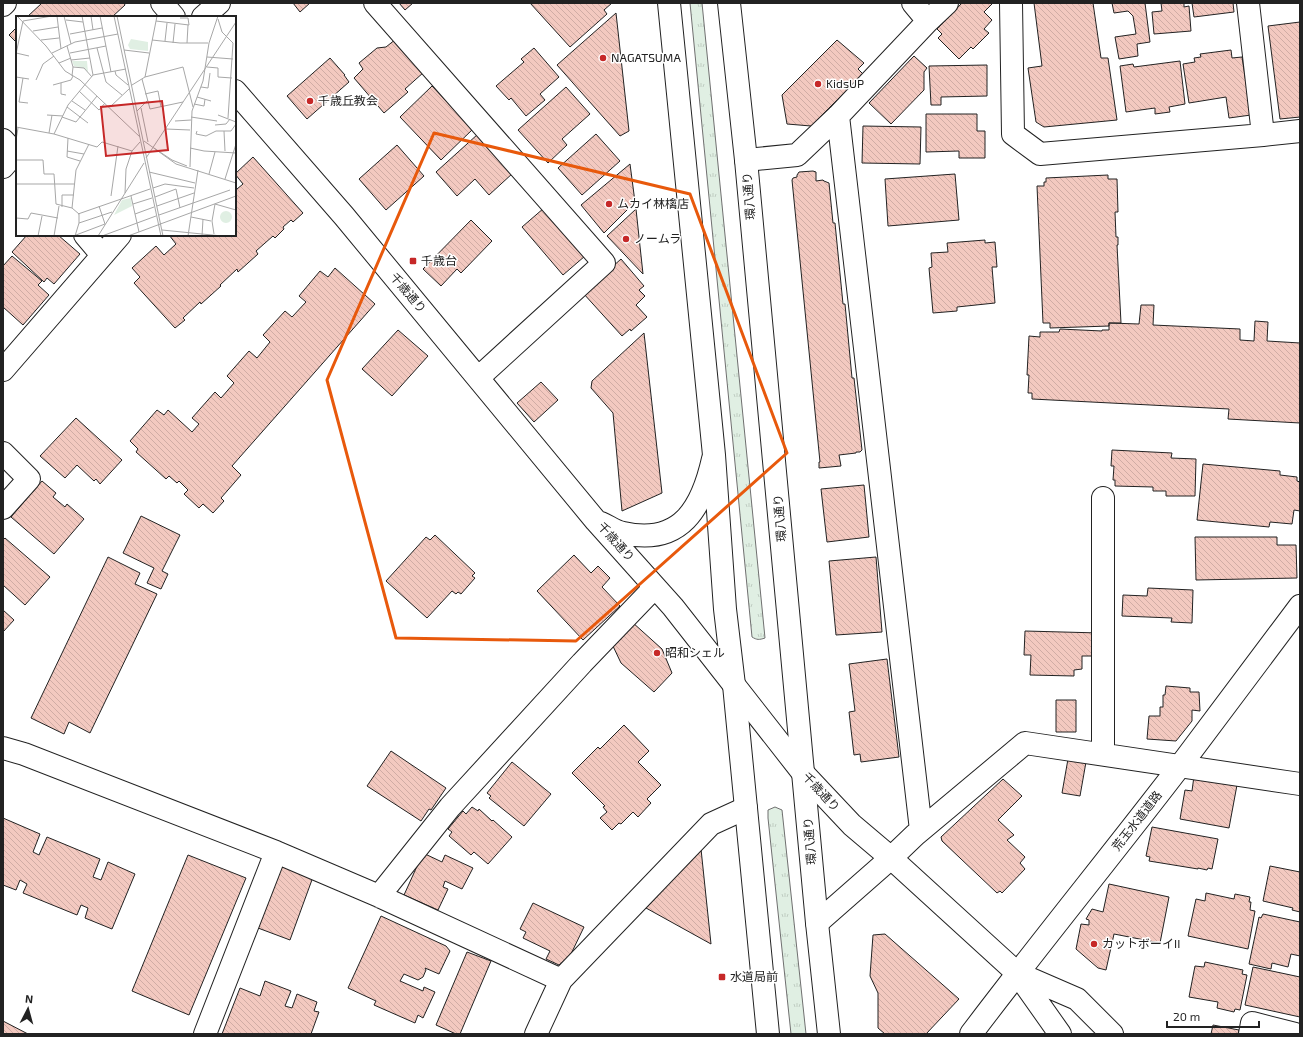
<svg xmlns="http://www.w3.org/2000/svg" width="1303" height="1037" viewBox="0 0 1303 1037" font-family="'Exo 2','Noto Sans JP',sans-serif">
<defs>
<pattern id="grass-tufts" width="24" height="20" patternUnits="userSpaceOnUse"><rect width="24" height="20" fill="#e0efe3"/><path d="M3 7l-1-3M5 7V3M7 7l1-3M15 17l-1-3M17 17v-4M19 17l1-3" fill="none" stroke="#c0cdc2"/></pattern>
<pattern id="building-back-hatch" width="6" height="6" patternUnits="userSpaceOnUse"><rect width="6" height="6" fill="#f3c9c0"/><path d="M-1 5l2 2M0 0l6 6M5-1l2 2" fill="none" stroke="#d0aca5"/></pattern>
</defs>
<rect width="100%" height="100%" fill="#fff"/>
<path fill="url(#grass-tufts)" stroke="#6f6f6f" d="M690 3H702L765 638C759 640 757 640 752 637Z
M775 807 782 810 806 1034H791L768 818V810Z"/>
<path fill="url(#building-back-hatch)" stroke="#222" d="M42 3H124L125 5 112 17H27Z
M293 3H310L300 12Z
M399 3H413L405 10Z
M530 3H612L604 10 607 14 570 47Z
M962 3H993L984 12 992 20 984 29 989 33 973 49 971 47 959 59 938 38 942 34 937 29Z
M1034 3H1093L1101 58H1108L1117 120 1044 127 1036 122 1028 68 1042 66Z
M1112 3H1145L1150 42 1137 44 1138 56 1119 59 1115 37 1136 34 1133 16 1128 11 1114 13Z
M1161 3H1184V7L1189 6 1191 31 1154 34 1152 12 1162 11Z
M1192 3H1233L1234 12 1194 17Z
M616 13 629 131 620 136 557 65Z
M1300 22V117L1280 119 1268 26Z
M17 27V43L9 35Z
M396 39 424 72 405 89 408 92 384 113 354 78 363 69 359 63 377 48 386 47Z
M837 40 864 63 858 69 863 74 811 126 787 124 782 95Z
M534 48 559 77 540 94 545 100 526 116 511 98 509 100 496 86 524 62 521 59Z
M1231 50 1232 58 1242 57 1251 115 1229 118 1226 97 1189 103 1183 64 1195 62 1194 58 1201 57 1200 54Z
M914 56 927 68 924 72V90L891 124 869 103Z
M330 58 345 75H344L349 82 307 119 287 96Z
M1180 61 1185 104 1169 107 1170 112 1155 114V108L1126 112 1120 66 1133 64 1134 67Z
M987 65V96L941 97V105H931L929 66Z
M432 86 473 129 441 160 400 117Z
M566 87 590 114 562 139 567 145 548 163 518 130Z
M926 114H977V131H985V158H959V151L926 152Z
M863 126 921 127 920 164 862 163Z
M478 134 513 173 489 195 475 179 457 196 436 172Z
M596 134 620 161 582 195 558 168Z
M397 145 424 176 386 210 359 179Z
M253 157 303 213 293 222 291 220 283 227 284 229 275 238 273 236 256 251 258 254 238 272 237 269 220 285 221 286 201 304 200 302 183 318 185 320 175 328 134 283 140 277 132 268 156 246 164 255 176 244 169 235H235V187L237 189 243 184 235 174Z
M630 164 635 202 604 233 581 205Z
M813 171 816 172V181L823 180 824 181 829 183 833 223H835L843 304H845L852 378H854L862 450 860 452H856V453L839 455 841 466 819 468V462H820L792 180 793 178 797 177V175L799 172Z
M955 174 959 220 888 226 885 179Z
M1108 175V179H1117L1118 212H1115L1116 237H1118V245H1117L1121 323H1109V326L1050 328V323H1043L1037 186H1044V182H1046V178Z
M544 208 585 256 563 275 522 227Z
M636 209 643 274 607 236Z
M471 220 492 241 461 273 457 269 441 286 423 269Z
M27 235H58L80 254 54 284 47 278 44 282 12 252Z
M985 240V243L995 242 997 267H992L995 303 957 307V311L933 313 929 268 932 267 931 253 948 252 947 243Z
M12 256 42 281 38 285 49 295 23 325 3 307V266Z
M621 259 644 286 639 290 645 296 636 305 647 317 631 331 630 329 622 336 583 293Z
M335 268 375 304 232 466 241 475 221 498 224 501 213 513 203 504 199 508 184 494 188 490 179 481 177 483 169 476 166 479 136 452 138 449 130 441 157 410 164 415 168 410 192 432 199 424 192 418 215 392 221 398 234 383 227 376 249 351 257 358 270 342 263 335 285 311 292 317 306 302 299 296 320 271 328 277Z
M1141 305H1154L1153 325 1240 329V340L1254 341 1255 321 1268 322 1267 341 1300 343V423L1228 419 1229 409 1032 399V393H1028L1029 375H1027L1029 336 1040 337V332H1059L1060 329 1102 331V330H1109V323L1139 324Z
M398 330 428 356 392 396 362 369Z
M644 333 662 493 622 511 613 413 591 388 592 381Z
M541 382 558 400 534 422 517 403Z
M76 418 122 460 100 484 96 479 94 481 77 465 65 478 40 456Z
M1112 450 1172 453 1171 458 1196 459 1195 496H1166V491H1153V487L1115 486V480H1113L1114 466H1111Z
M1203 464 1280 471V475L1297 477V481L1300 482V511L1294 510 1292 524 1270 522 1269 527 1197 520Z
M42 481 56 493 53 497 65 507 67 504 84 519 54 554 11 517Z
M864 485 869 537 827 542 821 489Z
M141 516 180 535 162 571 168 574 161 589 147 583 154 568 123 553Z
M435 535 475 573 472 576 475 578 461 594 458 592 456 594 452 591 427 618 386 581 426 537 430 540Z
M1195 537H1277V545H1296L1297 578 1196 580Z
M5 538 50 577 25 605 3 585V540Z
M574 555 591 573 598 566 610 578 602 587 620 606 583 640 537 591Z
M108 557 140 573 135 584 157 594 90 733 69 722 64 734 31 718Z
M876 557 882 632 836 635 829 561Z
M1148 588 1193 590 1192 623 1171 622 1172 618 1122 616 1123 595 1147 596Z
M3 610 14 620 3 632Z
M632 622 662 649 672 673 654 692 621 663 612 644Z
M1025 631 1100 633 1099 656H1082V669L1074 670V676L1030 675 1031 655H1024Z
M887 659 899 757 861 762 860 754 854 755 849 712 855 711 849 664Z
M1166 686 1190 688V692H1199L1200 711 1192 710V721L1176 741 1147 739 1149 716H1160V707H1163V695H1165Z
M1056 700H1076V732H1056Z
M624 725 649 751 638 762 661 785 647 799 651 803 638 817 633 812 621 824 619 823 612 830 600 818 607 812 603 807 605 806 572 773 598 747 600 749Z
M391 751 446 788 431 810 429 809 421 821 367 786Z
M1068 759 1086 762 1080 796 1062 793Z
M512 762 551 794 524 826 489 798 491 796 487 793Z
M1194 776 1237 785 1229 828 1180 819 1185 790 1192 791Z
M1003 779 1022 796 998 820 1014 835 1007 840 1025 857 1020 863 1025 869 1002 893 1000 891 997 893 942 841 941 837Z
M472 807 478 811 479 809 492 821 493 820 512 837 488 864 474 852 471 855 449 836 452 832 448 829 463 811 466 814Z
M3 818 40 834 33 852 39 855 47 837 100 859 93 877 101 880 108 862 135 874 112 929 85 918 88 908 81 905 77 915 23 893 27 884 20 880 16 890 3 885Z
M1152 827 1218 839 1212 869 1208 868 1207 870 1198 868V869L1149 861 1150 857 1146 856Z
M701 849 711 944 646 908Z
M423 853 442 862 445 855 473 868 462 889 445 881 443 887 448 889 438 910 404 895Z
M188 855 246 878 189 1015 132 991Z
M282 865 313 877 290 940 258 928Z
M1270 866 1300 872V912L1292 910 1293 908 1263 901Z
M1109 884 1169 897 1160 943 1114 934 1106 970 1098 968 1076 949 1081 924 1089 925V920L1086 919 1092 909 1103 912Z
M1206 893 1234 899 1235 894 1250 897 1249 902H1251L1250 910 1255 911 1248 949 1188 936 1196 899 1205 901Z
M533 903 584 927 570 956 559 965 546 959 550 951 523 938 526 932 520 929Z
M1263 914 1300 922V956L1291 954 1288 967 1272 963 1271 969 1249 964 1259 917 1261 918Z
M381 916 446 946 450 951 439 974 425 968 426 970 423 977 418 980 404 974 400 981 423 991 424 987 435 992 423 1018 418 1015 415 1023 374 1005 376 1001 348 988Z
M885 934 959 999 926 1034H885L878 1028V993L870 976 873 935Z
M467 952 491 961 460 1034H456L436 1025Z
M1205 962 1243 970 1242 974 1247 975 1240 1010 1235 1009 1234 1012 1217 1008 1218 1002 1189 997 1195 966 1204 967Z
M1253 967 1300 977V1017L1245 1005Z
M265 981 291 991 285 1006 292 1008 297 994 317 1002 314 1011 319 1012 311 1034H222L240 988 260 996Z
M3 1021 28 1034H3Z
M1213 1025 1239 1030 1238 1034H1211Z"/>
<g fill="none" stroke-linecap="round" stroke-linejoin="round">
<g stroke="#222" stroke-width="24">
<path id="minor" d="M162 3 174 17
M375 3 604 263 478 378
M913 3 928 21
M1011 3 1013 134 1040 154 1263 135 1300 131
M1248 3 1263 135
M3 5 5 3
M203 17 219 3
M235 91 344 216 596 521 673 607 803 773 852 825 891 858 1017 973 1060 1034
M838 116 921 830
M3 140 17 155
M746 160 797 155 838 116 928 21 947 3
M3 167 15 153
M85 235 102 255
M3 370 120 235
M3 453 29 479 3 508
M1103 498V754
M601 523C608 526 616 532 623 533 681 546 702 508 713 459
M3 748 24 754 276 852 379 896 561 980
M379 896 450 807 582 663 655 587
M817 923 891 858 915 835 1025 743 1300 784
M1017 973 1077 999 1112 1034
M205 1034 276 852
M536 1034 561 980 711 824 746 808
M1250 1034 1252 1023 1295 1034"/>
</g>
<g stroke="#222" stroke-width="24">
<path id="major" d="M669 3 714 455 725 609 734 685 768 1034
M729 3 746 160 817 923 829 1034
M971 1034C1039 944 1111 856 1180 766 1220 713 1260 660 1300 606"/>
</g>
<use href="#minor" stroke="#fff" stroke-width="22"/>
<use href="#major" stroke="#fff" stroke-width="22"/>
</g>
<path fill="none" stroke="#e8590c" stroke-width="3" stroke-linejoin="round" d="M434 133 690 194 787 453 576 641 396 638 327 380Z"/>
<g fill="#c62828" stroke="#fff" stroke-width="1.5">
<circle cx="603" cy="58" r="4"/>
<circle cx="818" cy="84" r="4"/>
<circle cx="310" cy="101" r="4"/>
<circle cx="609" cy="204" r="4"/>
<circle cx="626" cy="239" r="4"/>
<rect x="409" y="257" width="8" height="8" rx="2"/>
<circle cx="657" cy="653" r="4"/>
<circle cx="1094" cy="944" r="4"/>
<rect x="718" y="973" width="8" height="8" rx="2"/>
</g>
<g text-anchor="middle" stroke-width="3" stroke-linejoin="round" paint-order="stroke">
<g font-size="12" fill="#222" stroke="#fff" text-anchor="start">
<text x="611" y="62">NAGATSUMA</text>
<text x="826" y="88">KidsUP</text>
<text x="318" y="105">千歳丘教会</text>
<text x="617" y="208">ムカイ林檎店</text>
<text x="634" y="243">ノームラ</text>
<text x="421" y="265">千歳台</text>
<text x="665" y="657">昭和シェル</text>
<text x="1102" y="948">カットボーイII</text>
<text x="730" y="981">水道局前</text>
</g>
<g font-size="12" fill="#222" stroke="#fff">
<text transform="translate(749 196) rotate(-95)" y="4">環八通り</text>
<text transform="translate(408 293) rotate(50)" y="4">千歳通り</text>
<text transform="translate(780 518) rotate(-95)" y="4">環八通り</text>
<text transform="translate(616 542) rotate(48)" y="4">千歳通り</text>
<text transform="translate(821 792) rotate(47)" y="4">千歳通り</text>
<text transform="translate(1137 821) rotate(-52)" y="4">荒玉水道道路</text>
<text transform="translate(810 841) rotate(-95)" y="4">環八通り</text>
</g>
</g>
<g transform="translate(16 16)">
<rect width="220" height="220" fill="#fff"/>
<path d="M115 23 132 26V35L114 33 112 29ZM56 45H71L72 56 68 52 58 50ZM115 182 116 190 98 199 106 184ZM204 201a6 6 0 1 1 12 0a6 6 0 1 1-12 0Z" fill="#e0efe3"/>
<path fill="none" stroke="#a7a7a7" stroke-width="1" d="M1 0 30 30 49 55 64 64 124 121M41 0 45 33M48 0 55 28M66 0 77 59M75 0 77 14M84 0 95 56M98 0 145 220M101 0 147 220M202 3 206 16 217 27 212 102M50 4 67 6M140 5 173 9 172 2H164M17 15 42 11M54 18 86 12M25 24 43 22M136 24 164 27H192M149 25 151 7M157 27 159 8M171 27 172 9M51 30 57 51 56 60M81 32 90 66 106 79M108 34 133 37M0 37 13 40M36 37 59 26 102 18M54 37 90 30M0 38 7 5 36 0M191 41 217 43M55 44 74 42M43 47 55 42M57 51 68 52 76 61M191 51 202 52V61L216 62M99 55 100 59 112 69M0 61 13 63M129 61 141 0M7 62 3 86 12 87M126 63 134 93 167 86M20 64 27 48 38 40M45 67V78L50 79M37 69 55 64 57 60M116 69 129 61 167 51 177 91M185 71 192 72 194 57M63 75 83 94 89 87M129 78 142 75 145 91M181 81 195 85M56 85 69 94M178 88 188 90 189 83M51 91 72 107M94 91 113 73M125 92 132 126M121 95 132 84M31 99 47 100M202 99 220 106M46 101 60 106 81 80M175 101 201 105M159 105 175 104M199 109 210 108 214 103M0 111 38 118 81 131 86 126 116 135M150 113 174 114M181 115 180 118 190 120 200 115H215L220 108M208 115 209 135M33 117 36 99M38 118 52 89 77 59 110 53M52 122 51 141 64 145M0 124 2 112M128 125 160 148 220 167M0 129V150M138 132 156 144 171 150M174 132 188 135 220 137M51 135 68 138M130 142 220 6M0 144H27L28 158H38L40 188 56 192 63 198V207L59 220M174 151 176 95 187 65 193 27 202 0M133 156 179 167M193 158 199 136M209 163 220 128M0 168H58M137 172 149 168 178 172M160 173 164 192M109 177 110 153 116 135 124 126M95 180 102 130M115 180 123 216M139 181 160 173M117 188 136 182M199 188 220 194M83 190 89 208M141 190 178 177M46 191V179H58M56 192 60 154 73 128M62 198 134 173M119 198 138 191M143 199 214 174M175 201 195 205M0 202 12 203 15 197 42 202M63 207 96 196M146 214 206 220M198 218 196 205 199 188M60 219 89 208M22 220 26 200M38 220 43 190M82 220 128 147M86 220 140 200M112 220 220 180M172 220 182 154M186 220 187 203"/>
<path fill="#c62828" fill-opacity="0.15" stroke="#c62828" stroke-width="2" d="M146 85 152 134 90 140 85 91Z"/>
<rect width="220" height="220" fill="none" stroke="#222" stroke-width="2"/>
</g>
<rect width="1303" height="1037" fill="none" stroke="#222222" stroke-width="8"/>
<g transform="translate(28 1009) rotate(6)" stroke="#ffffff" stroke-width="3" paint-order="stroke">
<path d="M0-3L7 15L0 10L-7 15Z" fill="#222222"/>
<text y="-6" font-size="11" font-weight="bold" text-anchor="middle" fill="#222222">N</text>
</g>
<path d="M1167 1021v6h92v-6" fill="none" stroke="#222222" stroke-width="2"/>
<text x="1173" y="1021" font-size="12" fill="#222222" stroke="#ffffff" stroke-width="3" paint-order="stroke">20 m</text>
</svg>
